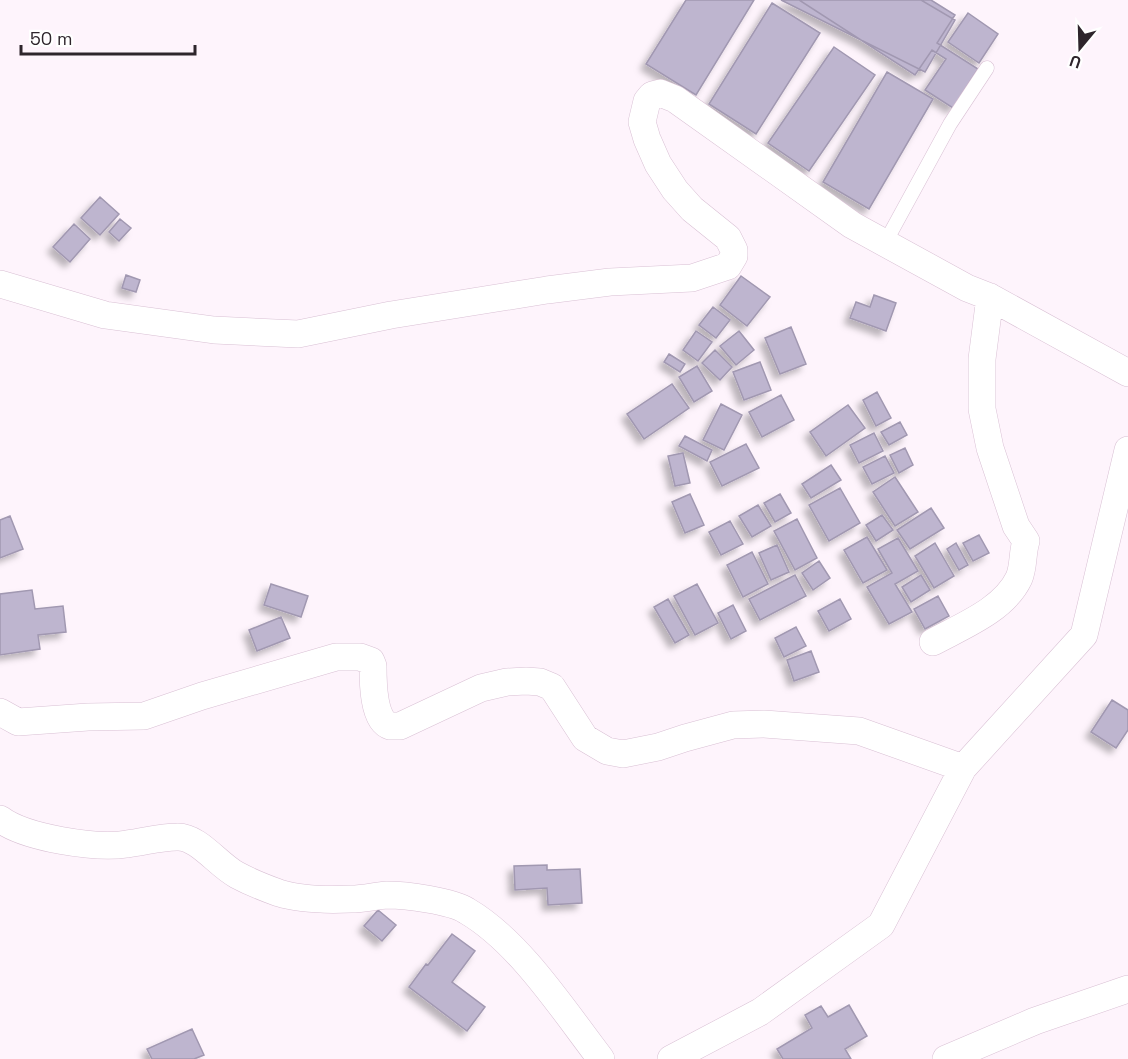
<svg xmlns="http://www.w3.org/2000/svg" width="1128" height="1059" viewBox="0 0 1128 1059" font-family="'Space Grotesk',sans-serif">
<defs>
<filter id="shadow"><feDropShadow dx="-5.5" dy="5.5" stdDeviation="3" flood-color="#0004"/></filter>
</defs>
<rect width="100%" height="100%" fill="#fef4fc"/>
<path fill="#beb5cf" stroke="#a198b1" stroke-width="1.5" filter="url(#shadow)" d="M686 0H754L696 95 646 64Z
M781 0H921L955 20 925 72Z
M799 0H931L955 15 937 43 978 69 953 108 925 90 946 59 932 50 915 75Z
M772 3 820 33 756 134 709 104Z
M968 13 998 34 979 63 948 42Z
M834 47 875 75 809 171 768 143Z
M887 72 933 99 869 209 823 182Z
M100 197 119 214 100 235 81 218Z
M120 219 131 228 119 241 109 232Z
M74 224 90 239 70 262 53 247Z
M126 275 140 280 136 292 122 288Z
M741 276 770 297 747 326 720 305Z
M874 295 896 303 886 331 850 318 856 302 870 307Z
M713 307 730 320 716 338 699 325Z
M791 327 806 364 780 374 765 338Z
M696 331 712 342 698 361 683 350Z
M739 331 754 350 736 365 720 346Z
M715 350 732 367 720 380 702 363Z
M669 354 685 364 680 372 664 362Z
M760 362 771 390 744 400 733 372Z
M697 366 712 391 694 402 679 377Z
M672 384 689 408 644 439 627 414Z
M877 392 891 418 876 426 863 400Z
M781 395 794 420 762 437 749 412Z
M721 404 742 415 724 450 703 440Z
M848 405 865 428 826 456 810 432Z
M900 422 907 435 889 445 881 432Z
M874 433 883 451 859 463 850 445Z
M685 436 712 450 707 461 679 446Z
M746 444 759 468 722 486 710 462Z
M905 448 913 465 899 473 890 455Z
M683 453 690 483 675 486 668 456Z
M885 456 894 473 872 484 863 467Z
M831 465 841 480 811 498 802 484Z
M895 477 918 512 895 526 873 492Z
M840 488 860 523 829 541 809 505Z
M690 494 704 525 685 533 672 502Z
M780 494 791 513 775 522 764 503Z
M758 505 771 526 752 537 739 516Z
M931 508 944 528 910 549 897 530Z
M882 515 893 530 876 541 866 525Z
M10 516 23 549 0 558V520Z
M797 519 817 558 795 570 774 531Z
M730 521 743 544 721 555 709 532Z
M979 535 989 553 973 561 963 543Z
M867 537 887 570 863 583 844 550Z
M898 538 918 571 895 584 912 612 889 624 867 587 892 573 878 549Z
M935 543 954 576 934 588 915 556Z
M956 543 968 565 959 570 947 549Z
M777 545 789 572 771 580 759 553Z
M752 552 768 584 743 597 727 565Z
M819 561 830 578 813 590 802 573Z
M795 575 806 596 760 620 749 599Z
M921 575 930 590 911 602 902 587Z
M271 584 308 596 301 617 264 605Z
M697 584 718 623 695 635 674 596Z
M32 590 35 609 63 606 66 632 38 635 40 649 0 655V594Z
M938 596 949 616 925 629 914 609Z
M668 599 689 635 675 643 654 607Z
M840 599 851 619 829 631 818 611Z
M733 605 746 631 731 639 718 613Z
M281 617 290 638 257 651 249 630Z
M796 627 806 646 784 657 775 638Z
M811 651 819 672 794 681 787 660Z
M1112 700 1128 710V730L1116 748 1091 732Z
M547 865V870L580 869 582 903 548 905 547 888 515 890 514 866Z
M378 910 396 925 382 941 364 926Z
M452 934 475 951 452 982 485 1007 467 1031 409 987 426 964 428 965Z
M849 1005 867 1036 845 1049 851 1059H783L777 1049 812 1028 805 1015 821 1006 828 1017Z
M192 1029 204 1055 194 1059H152L147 1049Z"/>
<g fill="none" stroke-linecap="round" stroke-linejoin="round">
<g stroke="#d9c0d4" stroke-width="15">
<path id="lane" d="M885 243 950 124 987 68"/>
</g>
<g stroke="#d9c0d4" stroke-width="28">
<path id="street" d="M0 284 105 315 214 330 298 334 391 315 547 290 610 282 692 278 728 266 734 256V250L728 238 692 209 675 190 658 164 647 139 642 122 647 101 652 95 660 93 675 99 852 225 967 288 990 297 1128 373
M933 642C962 626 1004 610 1019 578 1024 566 1022 554 1026 541L1016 526 990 448 982 409V359L990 297
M0 712 18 722 88 717 144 716 202 696 336 657H360L371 661 373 666C373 681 373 721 390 726 390 726 399 726 400 726L481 688 507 682 526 681 540 682 552 687 585 738 607 751 623 754 658 747 685 738 733 725 764 724 859 731 963 768
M0 819C25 838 96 849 127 844 144 842 160 837 177 837 198 836 218 865 237 875 250 882 265 888 279 893 301 900 328 900 351 899 363 899 375 896 387 895 406 895 452 901 467 911 520 942 564 1011 601 1059
M671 1059 760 1012 881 925 963 768 1084 635 1128 450
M946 1059 1035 1021 1128 989"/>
</g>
<use href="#lane" stroke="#fff" stroke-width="14"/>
<use href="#street" stroke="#fff" stroke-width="27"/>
</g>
<g transform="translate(1080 48) rotate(199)" stroke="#ffffff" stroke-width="4.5" paint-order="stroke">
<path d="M0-4.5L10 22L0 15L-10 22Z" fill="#2e252c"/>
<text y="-9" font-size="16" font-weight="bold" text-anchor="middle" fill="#2e252c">U</text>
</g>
<path d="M21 45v9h174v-9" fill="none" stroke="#2e252c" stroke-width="3"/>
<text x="30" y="45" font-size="18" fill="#2e252c" stroke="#ffffff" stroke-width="4.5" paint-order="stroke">50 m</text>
</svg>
